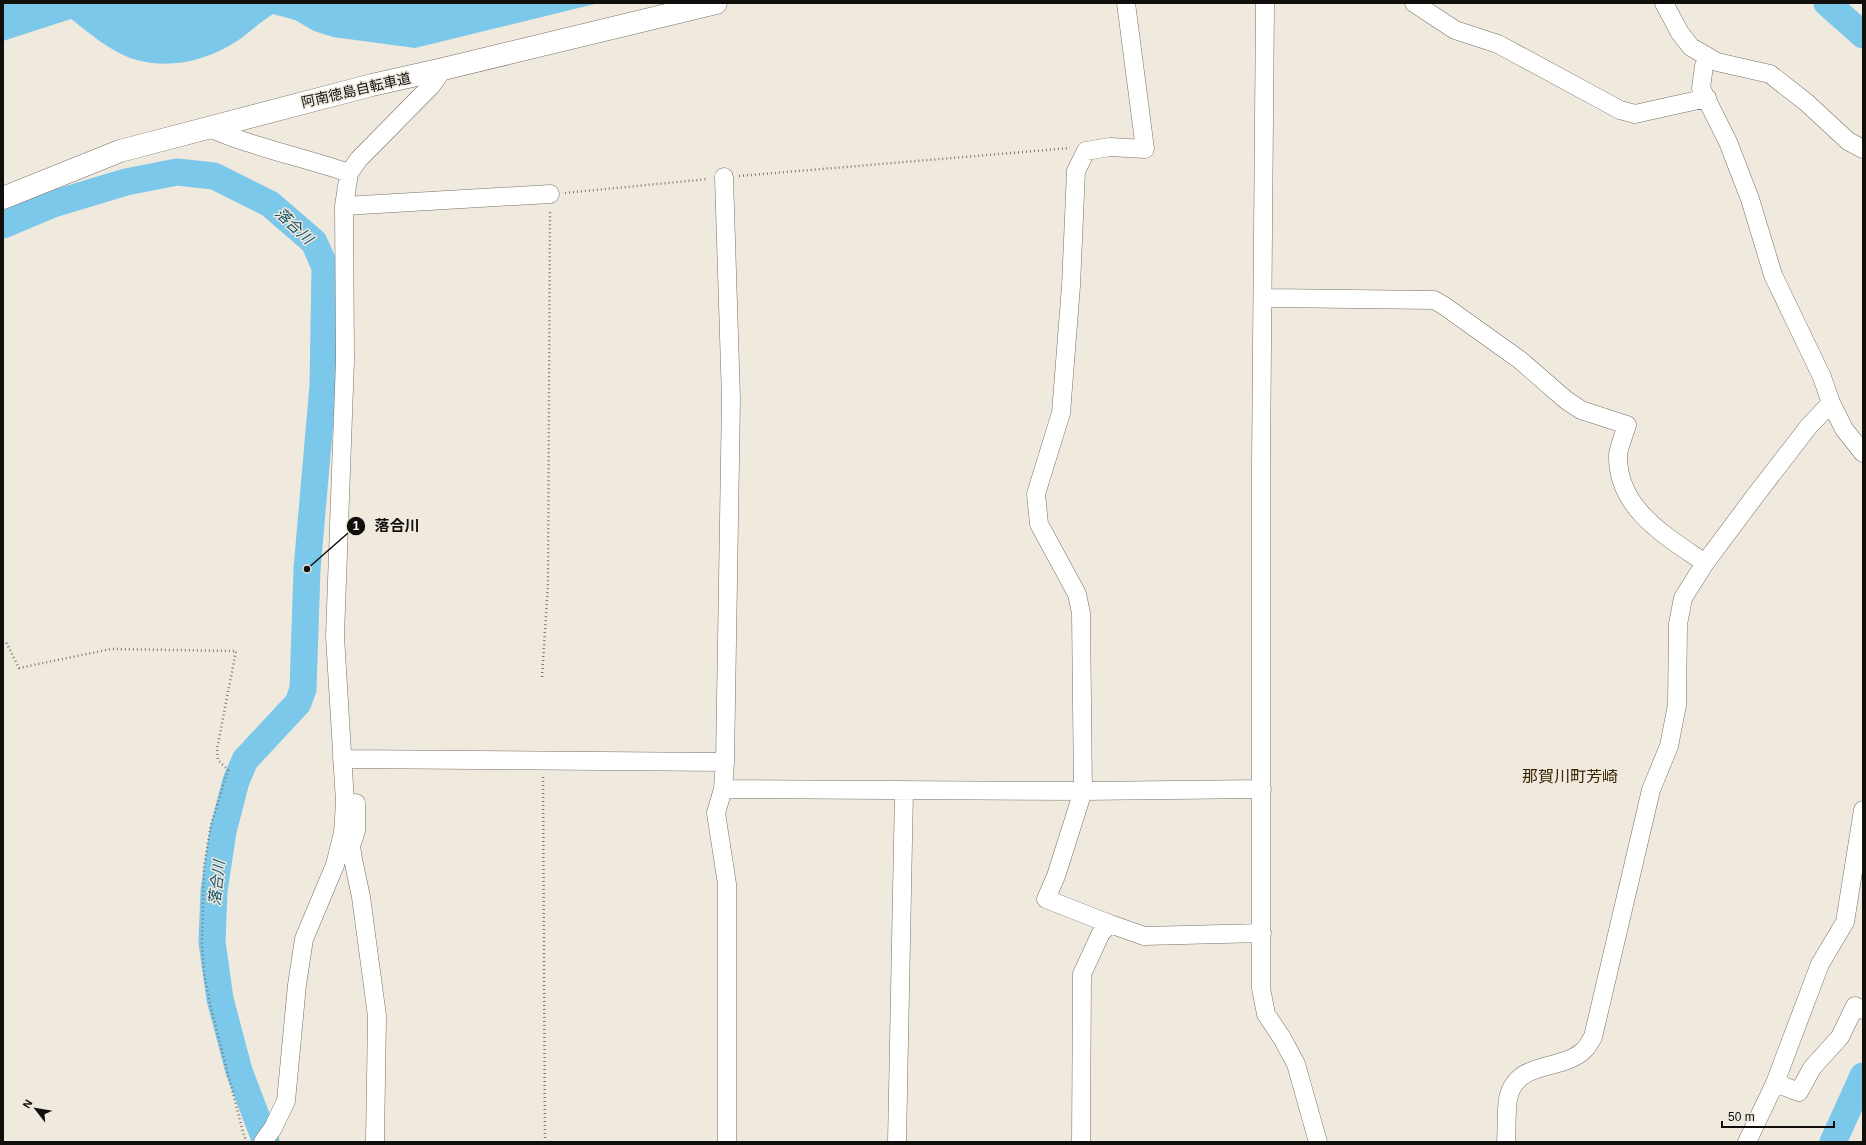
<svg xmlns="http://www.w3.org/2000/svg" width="1866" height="1145" viewBox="0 0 1866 1145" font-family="Helvetica,'Noto Sans JP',sans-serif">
<rect width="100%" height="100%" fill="#efe9de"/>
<path fill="#7cc8ea" d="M3 3H599L415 48 333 37 314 31 295 20 273 14C260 22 249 33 237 41 210 59 173 69 141 61 114 55 92 35 71 19L3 41Z"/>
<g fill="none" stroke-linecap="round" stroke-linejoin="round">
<path stroke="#7cc8ea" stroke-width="27" d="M1827 3 1863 35
M3 225 53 204 126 182 177 172 214 176 270 204 314 242 325 267 323 386 307 569 303 689 298 703 245 760 236 781 223 831 214 891 212 942 220 999 239 1071 266 1142
M1833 1142 1863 1076"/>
<g stroke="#777168" stroke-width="19">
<path id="minor" d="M1414 3 1455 30 1498 44 1620 110 1635 114 1707 98
M1664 3 1680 33 1691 47 1717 62 1770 74 1807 103 1848 141 1863 149
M1265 4 1261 462V988L1266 1014 1282 1038 1296 1064 1318 1142
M1708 58 1704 66 1701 88 1728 142 1750 199 1773 275 1822 377 1831 403 1844 429 1863 453
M207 127C252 147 302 157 349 173
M724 177 731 399 725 762 723 789 716 813 727 884V1142
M344 206 550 194
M1263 298 1434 300 1443 305 1520 360 1566 400 1581 410 1627 425C1624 435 1619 446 1618 455 1617 509 1666 536 1705 563
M342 759 725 762
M723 789 1083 791 1262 789
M356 803V831L351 846 353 859 361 897 377 1016 375 1142
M1110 924 1046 899 1056 876 1083 791 1081 613 1077 594 1039 524 1036 494 1061 413 1071 286 1076 171 1086 151 1110 147 1145 149 1126 3
M1775 1083 1799 1092 1812 1068 1840 1037 1855 1006 1863 1010
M263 1142 273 1128 286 1101 297 985 304 939 335 865 343 833 345 802 335 636 345 360 344 206 349 173 359 159 431 86 443 69
M897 1142 904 791
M1081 1142 1082 974 1101 933 1110 924 1144 936 1262 933
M1506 1142C1507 1128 1506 1113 1508 1099 1516 1059 1562 1072 1584 1050 1588 1047 1590 1041 1593 1037L1651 790 1669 746 1677 705 1678 624 1683 598 1705 563 1755 496 1809 426 1831 403
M1747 1142 1775 1083 1820 964 1845 922 1863 810"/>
</g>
<g stroke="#777168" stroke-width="23">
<path id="major" d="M3 198 120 151 372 85 443 69 716 3"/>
</g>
<path stroke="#7d7972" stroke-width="2.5" stroke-dasharray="1 3" stroke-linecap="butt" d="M739 176 1070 148
M565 193 708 179
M3 643 6 642 19 668 111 649 236 651 217 749 218 760 228 770 211 825 204 866 202 943 204 973 210 1004 244 1136 247 1141
M542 677 548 584 550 210
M543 777 545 1142"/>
<use href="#minor" stroke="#fff" stroke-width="18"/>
<use href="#major" stroke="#fff" stroke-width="22"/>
</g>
<g text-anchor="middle" stroke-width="3" stroke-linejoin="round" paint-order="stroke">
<g font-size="14" fill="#110f0c" stroke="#efe9de">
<text transform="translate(356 90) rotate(-13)" y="5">阿南徳島自転車道</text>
</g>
<g font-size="15" font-style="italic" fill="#14526a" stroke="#efe9de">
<text transform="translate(294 226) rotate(43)" y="5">落合川</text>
<text transform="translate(217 883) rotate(-84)" y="5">落合川</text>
</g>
<g font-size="16" fill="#3a2500" stroke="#efe9de">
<text x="1570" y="782">那賀川町芳崎</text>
</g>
</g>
<path fill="none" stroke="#110f0c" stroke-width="1.5" d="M307 569L356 526"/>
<g fill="#110f0c" stroke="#efe9de" stroke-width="1.5">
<circle cx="307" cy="569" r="4"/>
<circle cx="356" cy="526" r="10"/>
</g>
<g font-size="12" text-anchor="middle" font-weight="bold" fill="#fff">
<text x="356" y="530">1</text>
</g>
<g font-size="15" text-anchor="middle" font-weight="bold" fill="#110f0c" stroke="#efe9de" stroke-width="3" stroke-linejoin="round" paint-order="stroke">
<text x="397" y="531">落合川</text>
</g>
<rect width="1866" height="1145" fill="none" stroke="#110f0c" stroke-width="8"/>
<g transform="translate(36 1109) rotate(301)" stroke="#efe9de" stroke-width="3" paint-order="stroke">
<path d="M0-3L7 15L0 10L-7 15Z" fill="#110f0c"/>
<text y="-6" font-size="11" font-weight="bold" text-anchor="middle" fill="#110f0c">N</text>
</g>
<path d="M1722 1121v6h112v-6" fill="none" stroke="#110f0c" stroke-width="2"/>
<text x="1728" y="1121" font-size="12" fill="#110f0c" stroke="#efe9de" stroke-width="3" paint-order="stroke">50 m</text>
</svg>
